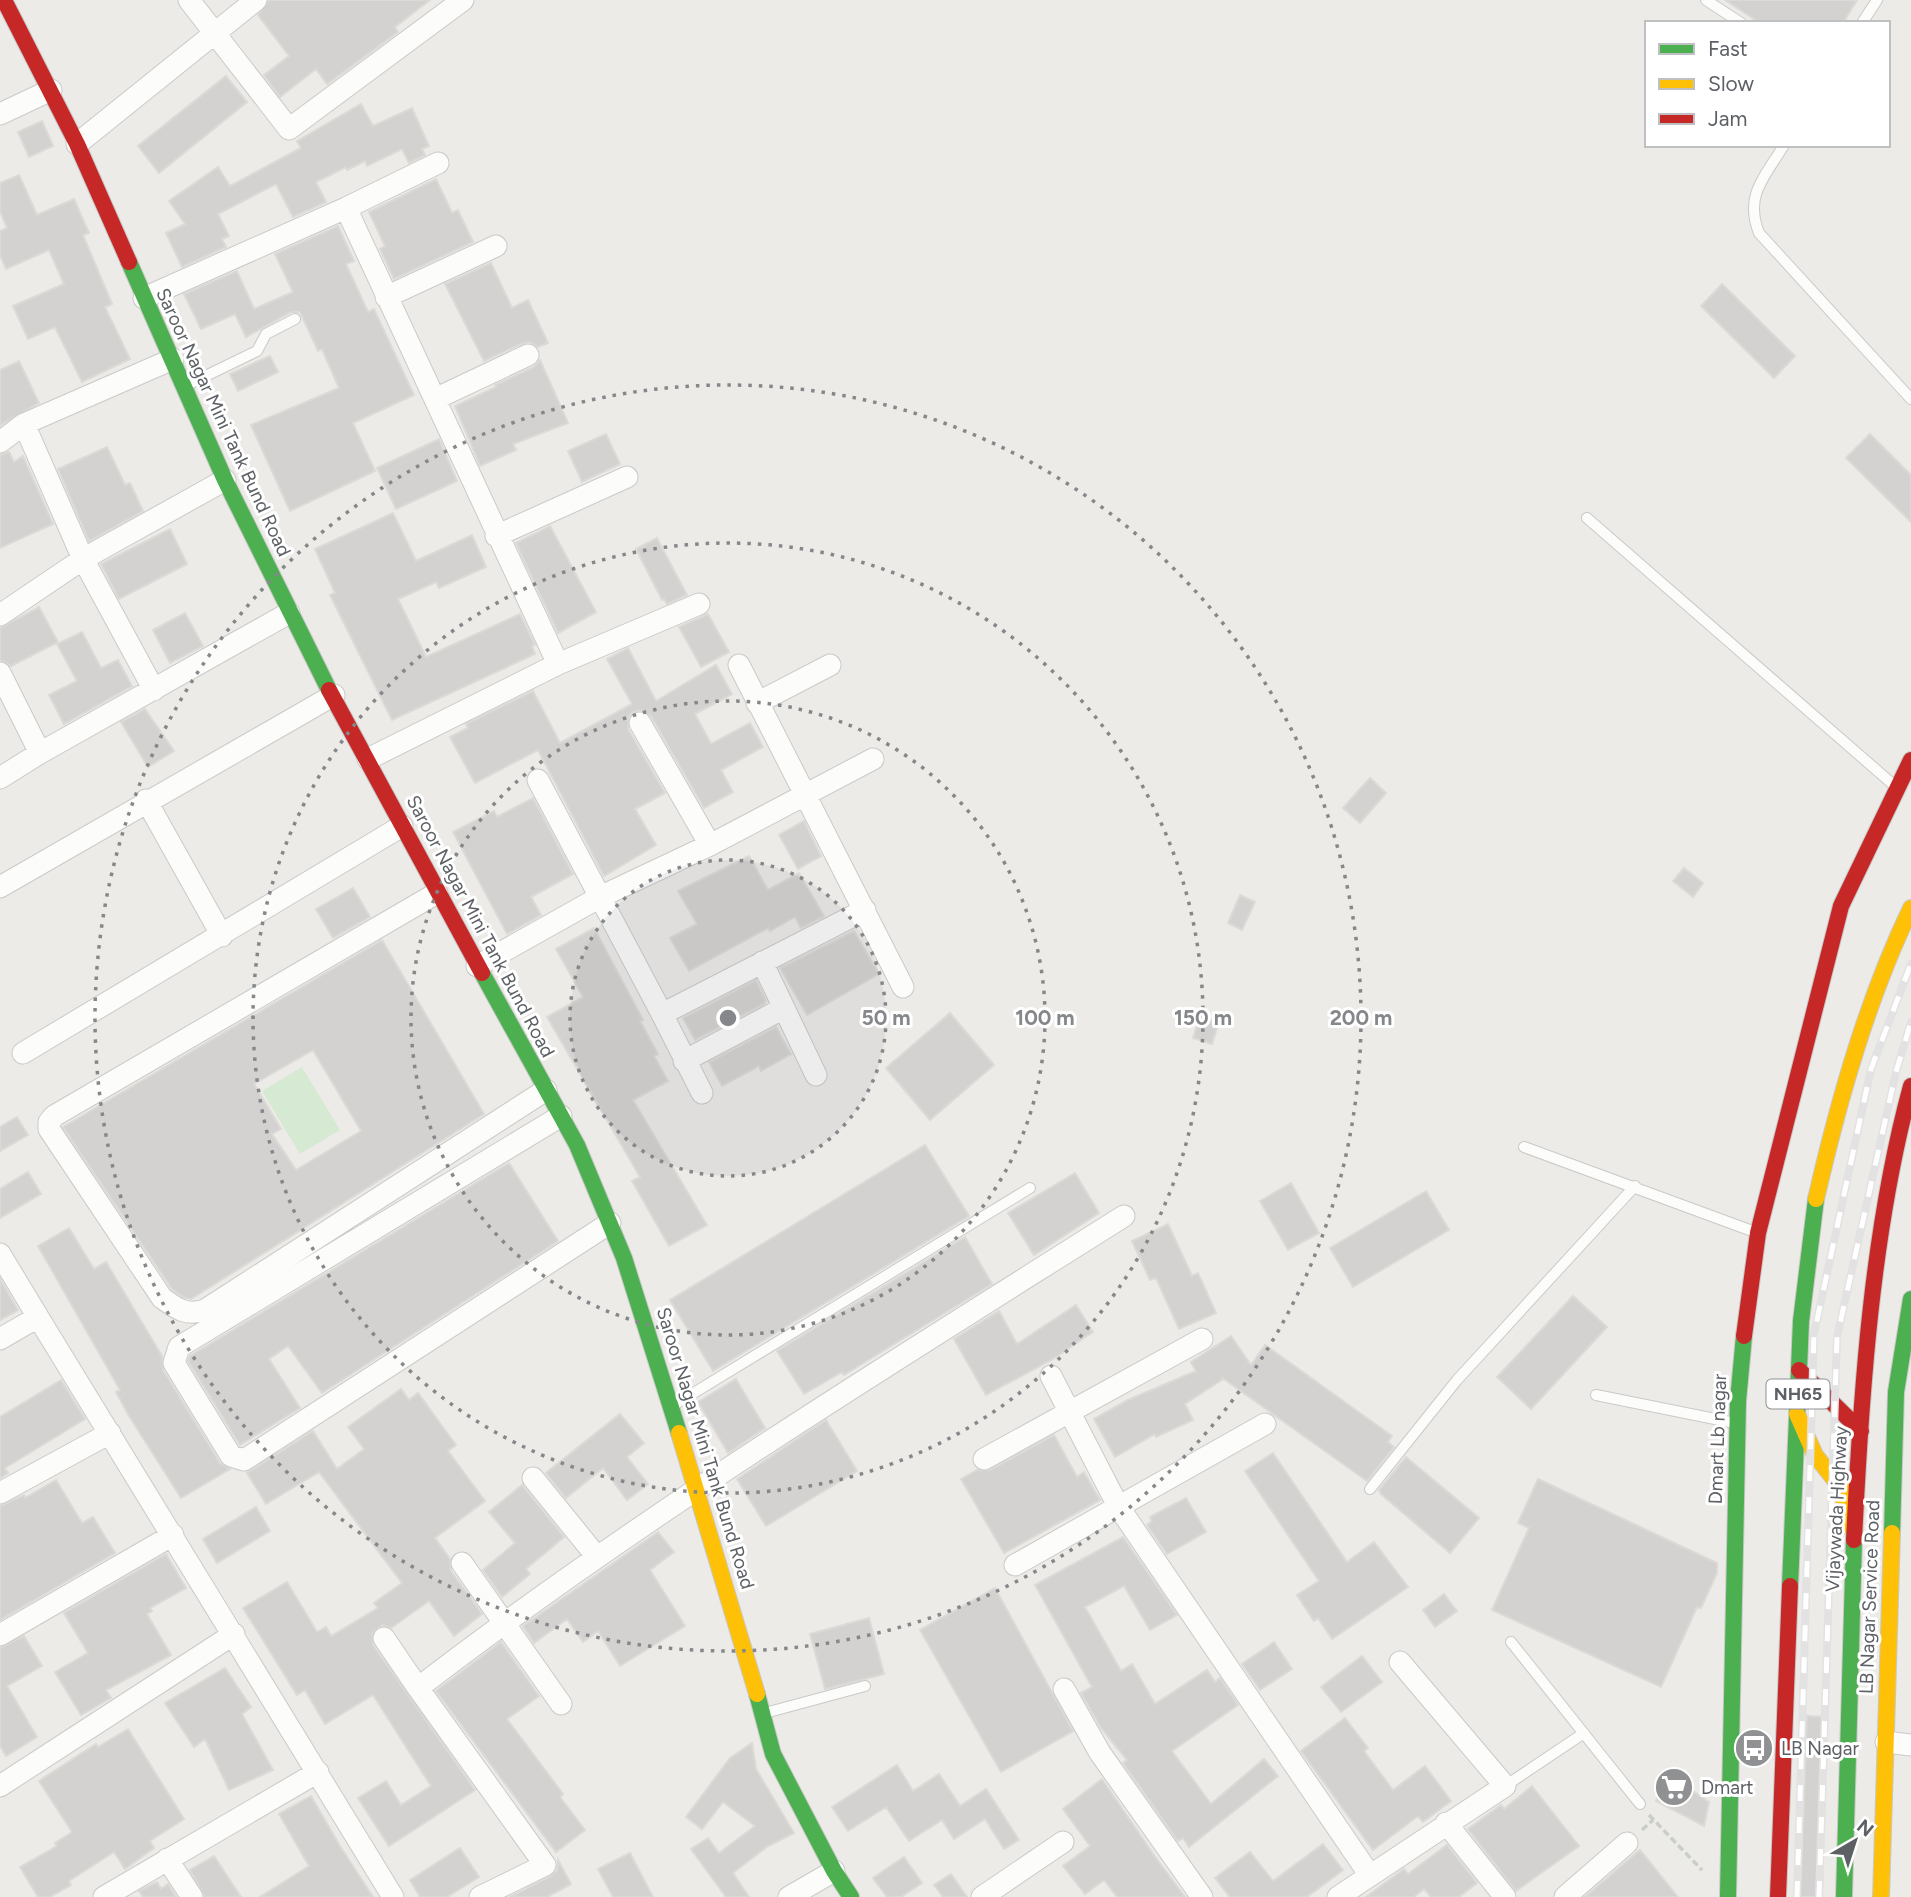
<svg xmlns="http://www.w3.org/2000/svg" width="1911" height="1897" viewBox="0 0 1911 1897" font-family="Figtree,sans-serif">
<rect width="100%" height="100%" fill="#edebe7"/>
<path fill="#d6e9d2" d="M302 1067 340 1130 300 1154 262 1091Z"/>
<path fill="#d3d2d0" stroke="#dcdad6" stroke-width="2" fill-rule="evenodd" d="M269 0H430L395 27 398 32 327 84 316 69 280 97 264 75 289 56 258 15Z
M1725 0H1857L1843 23H1760Z
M226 76 247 102 159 173 138 146Z
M361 104 373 126 412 108 429 146 422 149 425 155 409 163 402 149 367 166 365 161 347 170 346 167 316 182 326 202 293 217 276 184 218 214 229 236 222 239 226 247 182 267 166 233 185 224 169 201 218 167 230 186 301 148 297 141Z
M42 121 53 146 29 157 18 132Z
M19 175 37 215 74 199 89 233 83 235 112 304 105 307 130 359 82 382 55 327 28 339 13 306 64 284 49 250 6 269 0 255V231L7 228 0 211V183Z
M436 179 452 213 458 210 473 242 394 279 380 249 385 246 369 212Z
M338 226 354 261 346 264 368 312 374 309 414 395 353 423 375 471 290 511 251 425 339 388 322 349 318 351 300 312H291L246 337 235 314 201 329 184 294 237 271 254 309 293 292 275 254Z
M491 263 512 308 528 300 548 343 538 347 530 342 523 343 484 361 445 284Z
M1722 284 1795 356 1774 378 1701 306Z
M270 356 278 372 238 391 230 374Z
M540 360 568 423 513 444 516 450 480 466 455 406 496 387 495 385 534 367Z
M19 361 39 403 0 425V370Z
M606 434 620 464 582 482 568 451Z
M1870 434 1911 475V522L1846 458Z
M439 439 457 481 396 509 377 468Z
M107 447 125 485 130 483 143 511 89 541 58 469Z
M9 452 14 462 23 456 53 524 0 548V455Z
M393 513 416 561 472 535 486 567 439 588 436 582 398 599 426 657 520 614 535 645 532 646 535 654 392 720 330 595 335 593 315 549Z
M550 526 596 612 558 633 516 543Z
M170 529 187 564 119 599 101 564Z
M657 538 687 595 667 604 664 599 662 600 636 549Z
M39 607 58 642 11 666 0 660V628Z
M185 613 203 646 170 663 153 630Z
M708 614 729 652 701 667 679 627Z
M82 632 101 668 118 660 132 686 64 724 49 695 77 681 57 644Z
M628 648 656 701 716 665 732 694 695 714 711 744 750 723 763 747 721 770 733 792 704 808 651 716 641 710 633 712 628 717V729L665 793 635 809 656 845 604 876 538 750 475 783 450 737 468 728 466 724 533 691 560 743 632 704 607 659Z
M145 709 174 751 148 767 121 722Z
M1370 778 1386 793 1360 823 1343 808Z
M533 798 573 874 531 897 541 915 507 934 453 832 494 811 497 817Z
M804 821 821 856 798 869 779 835Z
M749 856 768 890 799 873 824 916 801 928 795 917 770 931 768 928 689 971 670 938 697 924 678 891Z
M1684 868 1703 883 1693 897 1673 881Z
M353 888 370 917 333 938 316 909Z
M1240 895 1255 902 1242 930 1228 923Z
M594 928 643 1020 640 1021 658 1054 654 1056 668 1081 633 1100 707 1225 669 1246 632 1181 640 1177 547 1017 583 997 556 949Z
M854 931 879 974 807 1015 780 968Z
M382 940 484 1114 191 1299 183 1297 172 1289 63 1127ZM313 1050 361 1131 296 1170 272 1134 281 1129 254 1084Z
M756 980 766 1001 764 1004 695 1040 683 1018Z
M950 1013 994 1065 930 1120 886 1068Z
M1200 1016 1219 1022 1212 1044 1193 1038Z
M776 1027 791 1054 761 1071 759 1066 722 1086 709 1062Z
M17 1117 28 1135 0 1151V1127Z
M925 1145 969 1216 713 1371 670 1300Z
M509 1163 558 1241 322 1393 288 1346 269 1359 300 1408 240 1445 188 1361 190 1356Z
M28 1172 41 1194 0 1218V1189Z
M1075 1173 1099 1213 1034 1255 1008 1213Z
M1291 1183 1319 1233 1288 1250 1260 1201Z
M1426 1191 1449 1230 1353 1287 1330 1248Z
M1168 1224 1192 1276 1198 1273 1216 1313 1179 1329 1156 1278 1150 1280 1132 1241Z
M69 1228 94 1269 106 1262 162 1356 163 1370 220 1463 230 1469 181 1498 129 1416 116 1392 120 1390 38 1246Z
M965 1237 992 1284 844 1375 842 1372 804 1394 777 1351Z
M0 1279 18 1310 0 1320Z
M1573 1296 1607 1327 1531 1409 1497 1377Z
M1076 1305 1093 1332 1053 1359 986 1395 954 1339 999 1311 1017 1344Z
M1231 1336 1251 1365 1265 1345 1392 1436 1388 1442 1394 1447 1367 1481 1221 1377 1223 1379 1185 1404 1193 1420 1156 1437 1155 1434 1115 1457 1094 1419 1128 1400 1196 1371 1191 1362Z
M736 1379 765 1428 728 1453 698 1402Z
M61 1380 85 1419 5 1468 8 1473 0 1478V1417Z
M401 1389 409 1400 418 1393 456 1445 448 1451 485 1501 435 1538 450 1559 451 1571 482 1614 454 1636 429 1601 391 1628 382 1625 372 1633 373 1645 475 1790 389 1846 358 1798 386 1781 401 1805 431 1786 373 1695 325 1724 305 1690 297 1695 243 1608 287 1582 317 1632 326 1627 331 1636 378 1608 374 1603 402 1583 319 1472 266 1504 247 1473 313 1431 337 1469 364 1449 348 1427Z
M620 1414 644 1443 627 1457 648 1484 627 1500 603 1468 566 1498 546 1473Z
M826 1420 857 1471 766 1526 737 1479Z
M1054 1435 1077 1477 1084 1472 1100 1500 1004 1553 961 1479 977 1470H990Z
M1273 1453 1347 1562 1374 1542 1408 1587 1332 1639 1318 1618 1314 1621 1297 1595 1319 1581 1245 1471Z
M1406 1457 1479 1518 1450 1553 1381 1494 1379 1490Z
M1538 1479 1717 1563V1573L1701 1608 1697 1607 1661 1687 1492 1610 1529 1528 1518 1523Z
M56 1480 82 1523 93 1517 115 1553 0 1620V1506L24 1495 25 1498Z
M522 1485 564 1537 526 1569 530 1574 502 1597 483 1570 515 1543 489 1512Z
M1186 1498 1206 1532 1167 1554 1147 1525 1152 1521 1150 1517Z
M256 1507 270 1531 217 1563 203 1539Z
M658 1532 674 1552 650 1570 685 1626 620 1666 598 1631 583 1642 567 1619 534 1643 523 1626Z
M1123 1537 1177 1615 1150 1630 1124 1586 1085 1607 1121 1671 1132 1664 1155 1704 1207 1670 1215 1682 1220 1678 1238 1705 1172 1751 1211 1804 1264 1759 1278 1776 1189 1847 1183 1838 1178 1841 1123 1763 1127 1760 1101 1728 1081 1693 1092 1687 1035 1585Z
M166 1554 186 1588 150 1608 152 1611 147 1614 171 1655 106 1690 111 1698 81 1715 55 1672 88 1653 64 1613Z
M995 1588 1073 1731 1001 1772 920 1630Z
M1444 1594 1457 1611 1435 1627 1423 1610Z
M869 1618 884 1674 825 1689 810 1634Z
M24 1636 42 1666 7 1686 37 1737 6 1756 0 1746V1648Z
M501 1642 539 1696 507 1719 563 1794 560 1797 585 1830 556 1852 436 1691Z
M1274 1642 1292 1669 1260 1690 1242 1664Z
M1362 1656 1382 1682 1341 1712 1321 1687Z
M225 1668 251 1707 242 1714 273 1770 229 1790 205 1739 194 1747 165 1703Z
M1807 1716 1826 1717 1822 1897H1800Z
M1345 1718 1368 1748 1364 1751 1393 1790 1425 1766 1451 1801 1423 1822 1418 1816 1373 1850 1301 1751Z
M128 1729 184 1819 150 1841 154 1848 125 1869 114 1852 69 1881 71 1885 50 1897H38L20 1867 57 1846 55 1843 72 1832 39 1781 96 1744 98 1747Z
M752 1743 756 1769 794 1833 768 1846 733 1873 749 1897H726L691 1849 708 1838 719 1853 755 1826 723 1802 702 1829 686 1817 730 1758Z
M897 1765 913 1791 939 1774 960 1806 986 1789 1019 1840 1004 1849 985 1819 954 1839 942 1820 909 1841 886 1807 848 1831 832 1807Z
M1667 1773 1709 1802 1704 1826 1656 1801Z
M1102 1779 1156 1858 1185 1897H1117L1104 1880 1085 1894 1063 1866 1090 1846 1063 1809Z
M1532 1786 1579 1846 1516 1891 1468 1829 1501 1805 1504 1809Z
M311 1796 340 1846 373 1897H260L309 1866 279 1814Z
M1323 1844 1343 1870 1307 1897H1230L1215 1878 1250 1852 1273 1881Z
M1447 1845 1477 1883 1459 1897H1431L1424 1889 1414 1897H1366L1404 1869 1408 1874Z
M460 1848 479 1877 447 1897H420L410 1880Z
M1640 1850 1678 1897H1585L1628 1860Z
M630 1853 653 1897H613L598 1869Z
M214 1856 241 1897H205L190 1870Z
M904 1857 922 1883 901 1897H887L873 1878Z
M558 1860 571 1884 547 1897H510L551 1876 557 1871Z
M951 1874 967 1897H943L934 1885Z
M157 1882 161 1889 168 1884 176 1897H143L139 1891Z"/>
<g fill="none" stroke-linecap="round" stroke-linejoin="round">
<g stroke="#c9cac9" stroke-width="12">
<path id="lane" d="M1706 0 1741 23
M1862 23 1877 0
M1784 145C1765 177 1744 195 1759 233L1911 399
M187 385 257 351 266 334 295 319
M1587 518 1896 787
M1524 1147 1755 1232
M1596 1395 1735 1423
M674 1405 1030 1188
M1370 1489 1457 1380 1635 1186
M1511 1642 1640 1804
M765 1713 865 1686
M1505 1786 1584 1733"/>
</g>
<g stroke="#c9cac9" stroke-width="23">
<path id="street" d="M189 0 289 129 463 0
M0 114 51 90
M77 144 256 0
M346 208 558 664
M386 297 496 246
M144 298 346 208 438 163
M435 399 528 355
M24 424 83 559 154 690
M0 442 24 424 173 359
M496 536 627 477
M0 615 83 559 225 480
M739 665 903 987
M0 673 40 753 289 613
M757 703 830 665
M640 723 710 845
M368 759 558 664 699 604
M0 778 40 753
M538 780 662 1014 865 910
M146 800 222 936
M0 887 334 695
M437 893 54 1116 49 1122V1129L162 1298C177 1309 186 1316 205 1310L546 1090
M762 962 816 1075
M477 966 600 897 710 845 873 759
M662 1014 702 1093
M23 1053 402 826
M684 1061 784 1008
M561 1116 179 1347 174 1363 231 1456 244 1460 610 1223
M0 1254 38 1317 0 1339
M38 1317 393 1897
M1051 1376 1118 1506 1369 1874
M984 1459 1202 1339
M533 1478 597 1557
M0 1493 110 1433
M462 1563 561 1704
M1015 1565 1265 1424
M0 1635 173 1535
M384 1638 418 1688
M1064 1689 1100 1753 1202 1897
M1886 1742 1911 1745
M0 1786 234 1634
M1446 1823 1505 1897
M167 1859 192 1897
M104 1897 318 1772
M480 1897 545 1865 418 1688C643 1515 885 1367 1124 1216
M789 1897 834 1871
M982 1897 1063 1842
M1338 1897 1505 1786 1400 1662
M1565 1897 1627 1843"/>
</g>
<g stroke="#c8c8c8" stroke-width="18">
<path id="fast" d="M129 262 225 480 329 690
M482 973 577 1145 624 1258 679 1433
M1892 1533 1896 1392 1911 1299
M1790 1586 1801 1321 1816 1199
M757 1694 773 1754 834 1871 851 1897
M1728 1897 1738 1401 1744 1336
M1844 1897 1854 1540"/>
</g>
<g stroke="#c8c8c8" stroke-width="18">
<path id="slow" d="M1816 1199C1839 1099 1867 1000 1911 908
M1797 1414 1815 1455 1842 1489 1840 1527
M679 1433 757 1694
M1881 1897 1892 1533"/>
</g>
<g stroke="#c8c8c8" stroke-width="18">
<path id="jam" d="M4 0 77 144 129 262
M329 690 482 973
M1744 1336 1758 1233 1841 906 1911 760
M1799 1370 1861 1431
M1854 1540C1861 1392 1872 1229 1911 1086
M1778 1897 1790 1586"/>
</g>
<path stroke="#c9ceca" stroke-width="3.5" stroke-dasharray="7 3.5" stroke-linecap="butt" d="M1649 1815 1702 1870
M1642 1830 1653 1820"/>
<use href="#lane" stroke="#fcfcfb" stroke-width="10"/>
<use href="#street" stroke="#fcfcfb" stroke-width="21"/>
<use href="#fast" stroke="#4caf50" stroke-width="16"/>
<use href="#slow" stroke="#ffc107" stroke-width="16"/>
<use href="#jam" stroke="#c62828" stroke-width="16"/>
<g stroke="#e3e2e3" stroke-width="8">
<path id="rail" d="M1797 1897 1814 1334 1871 1069 1911 964
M1819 1897 1837 1337 1896 1072 1911 1022"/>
</g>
<use href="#rail" stroke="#fff" stroke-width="5" stroke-dasharray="16" stroke-linecap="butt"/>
</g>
<circle cx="728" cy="1018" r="158" fill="#85878a" fill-opacity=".12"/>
<g fill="none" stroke="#85878a" stroke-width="3.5" stroke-dasharray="3.5 7">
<circle cx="728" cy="1018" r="158"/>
<circle cx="728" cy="1018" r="317"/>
<circle cx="728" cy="1018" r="475"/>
<circle cx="728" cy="1018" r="633"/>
</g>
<defs>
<g id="bus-disc" transform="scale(2.0125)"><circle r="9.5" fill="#8f9193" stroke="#fff"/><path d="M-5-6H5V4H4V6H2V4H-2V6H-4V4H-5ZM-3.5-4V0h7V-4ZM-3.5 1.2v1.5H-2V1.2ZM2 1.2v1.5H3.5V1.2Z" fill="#fff"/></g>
<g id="supermarket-disc" transform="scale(2.0125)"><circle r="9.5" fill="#8f9193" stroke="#fff"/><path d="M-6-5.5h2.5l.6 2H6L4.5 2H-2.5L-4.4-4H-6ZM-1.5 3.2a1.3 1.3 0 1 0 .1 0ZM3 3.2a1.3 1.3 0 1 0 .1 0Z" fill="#fff"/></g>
</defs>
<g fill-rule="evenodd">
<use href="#bus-disc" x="1754" y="1748"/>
<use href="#supermarket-disc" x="1674" y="1787"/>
</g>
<g text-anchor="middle" stroke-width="6" stroke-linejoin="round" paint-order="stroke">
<rect fill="#fff" stroke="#8e9094" stroke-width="2" x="1766.5" y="1379.5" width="63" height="29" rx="5"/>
<g font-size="18" font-weight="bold" fill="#5d6166">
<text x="1798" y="1400">NH65</text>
</g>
<g font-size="19" fill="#5d6166" stroke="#fff">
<text transform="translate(224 422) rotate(65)" y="7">Saroor Nagar Mini Tank Bund Road</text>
<text transform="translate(481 926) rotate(62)" y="7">Saroor Nagar Mini Tank Bund Road</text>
<text transform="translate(1717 1439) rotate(-88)" y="7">Dmart Lb nagar</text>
<text transform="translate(706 1448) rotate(73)" y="7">Saroor Nagar Mini Tank Bund Road</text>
<text transform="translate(1836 1509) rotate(-87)" y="7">Vijaywada Highway</text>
<text transform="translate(1869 1597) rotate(-88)" y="7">LB Nagar Service Road</text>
</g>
<g font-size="19" fill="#5d6166" stroke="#fff" text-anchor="start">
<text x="1781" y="1755">LB Nagar</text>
<text x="1701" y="1794">Dmart</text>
</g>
</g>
<circle cx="728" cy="1018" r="10" fill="#85878a" stroke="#fff" stroke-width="3.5"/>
<g font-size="21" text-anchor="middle" font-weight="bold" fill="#85878a" stroke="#fff" stroke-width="6" stroke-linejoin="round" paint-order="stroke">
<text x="886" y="1025">50 m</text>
<text x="1045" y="1025">100 m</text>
<text x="1203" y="1025">150 m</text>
<text x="1361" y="1025">200 m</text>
</g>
<rect x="1645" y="21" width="245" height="126" fill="#ffffff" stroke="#bec0c2" stroke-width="2"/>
<rect x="1659" y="44" width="35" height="10" fill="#4caf50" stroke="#bec0c2" stroke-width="2"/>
<text x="1708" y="56" font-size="21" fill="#5d6166">Fast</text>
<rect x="1659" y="79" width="35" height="10" fill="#ffc107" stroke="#bec0c2" stroke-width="2"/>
<text x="1708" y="91" font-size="21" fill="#5d6166">Slow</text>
<rect x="1659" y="114" width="35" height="10" fill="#c62828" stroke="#bec0c2" stroke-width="2"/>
<text x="1708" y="126" font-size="21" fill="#5d6166">Jam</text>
<g transform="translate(1855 1841) rotate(39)" stroke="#ffffff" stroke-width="5" paint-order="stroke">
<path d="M0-5L12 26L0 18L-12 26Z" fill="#5d6166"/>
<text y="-10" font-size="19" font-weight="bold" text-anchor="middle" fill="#5d6166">N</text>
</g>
</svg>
